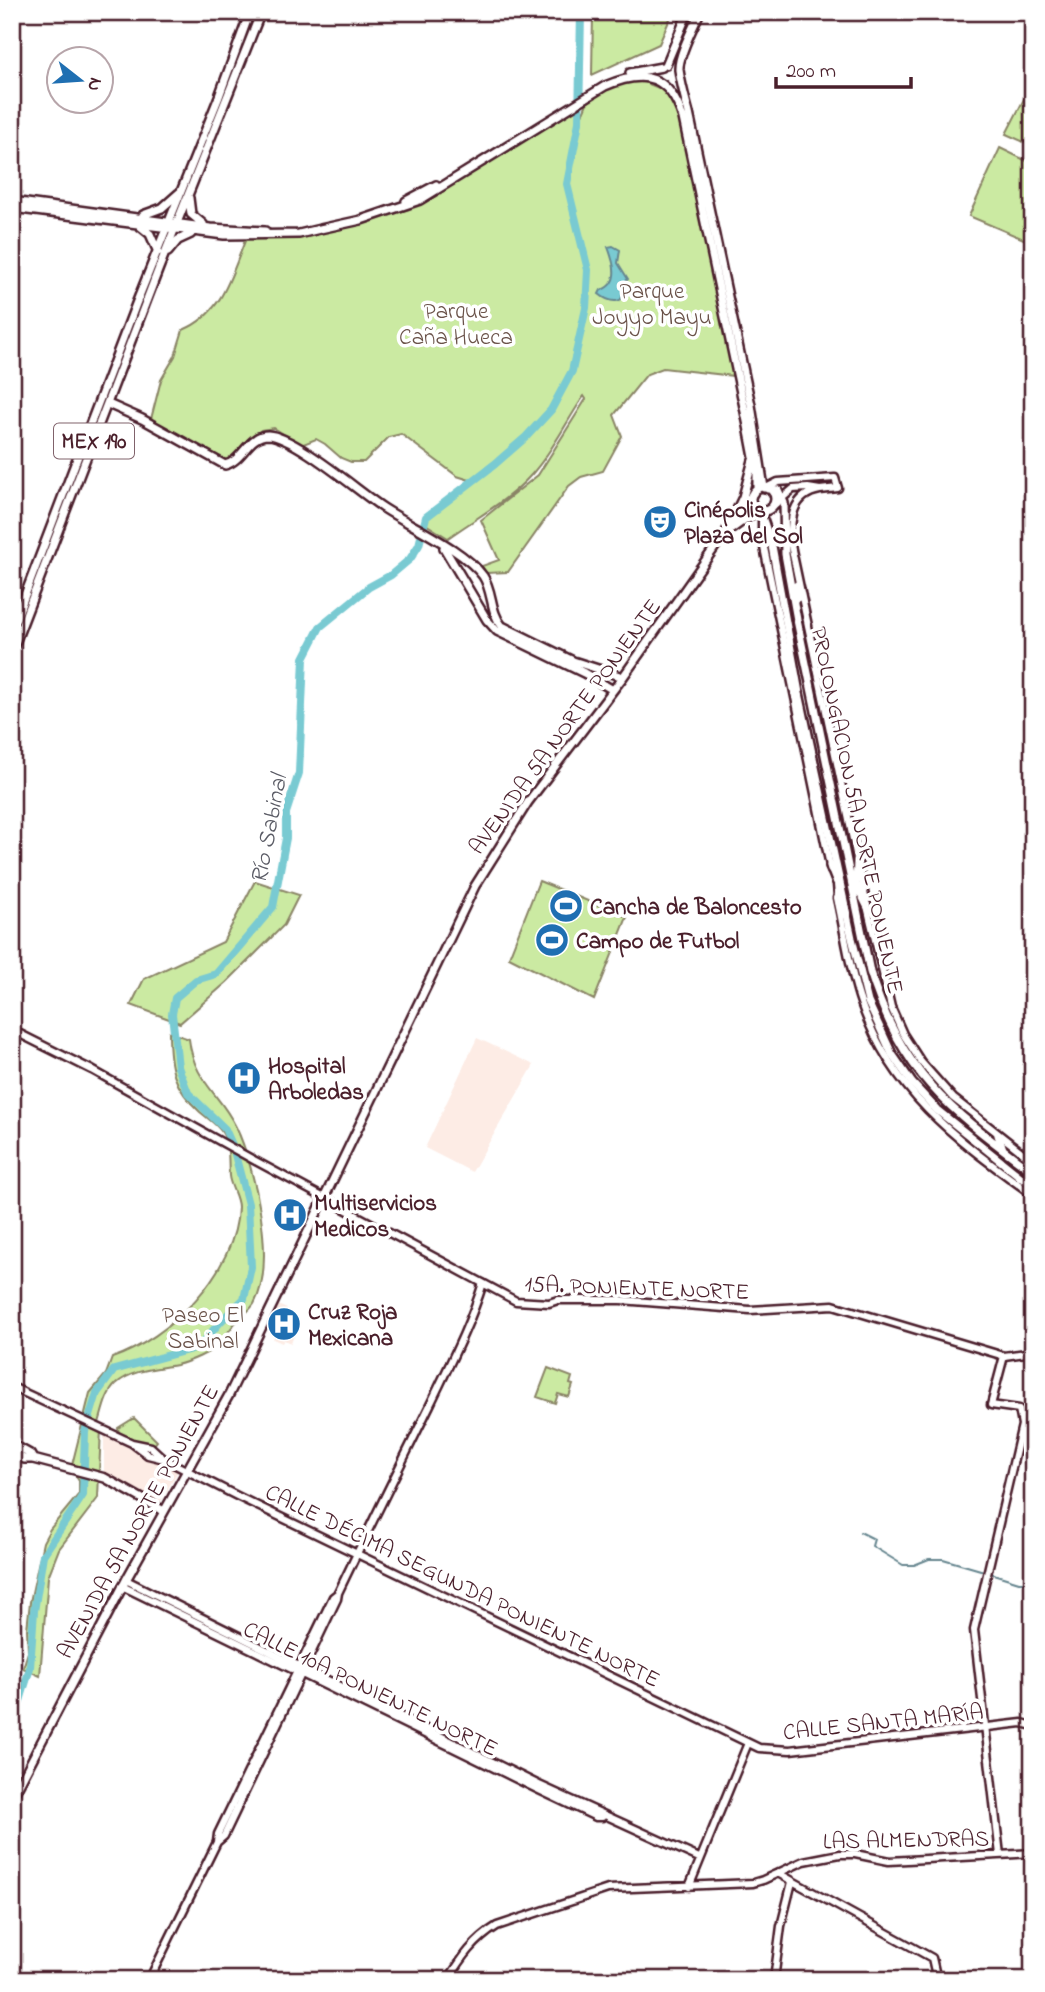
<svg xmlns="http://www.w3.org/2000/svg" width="1045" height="1992" viewBox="0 0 1045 1992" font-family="'Indie Flower',sans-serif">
<rect width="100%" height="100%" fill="#fff"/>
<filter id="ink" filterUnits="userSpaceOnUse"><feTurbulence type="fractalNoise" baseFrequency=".0143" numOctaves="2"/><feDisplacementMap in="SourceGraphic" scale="14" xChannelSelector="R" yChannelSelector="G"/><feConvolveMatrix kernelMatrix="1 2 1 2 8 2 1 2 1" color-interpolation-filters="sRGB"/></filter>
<g filter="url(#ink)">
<path fill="#fdece5" d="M477 1038 534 1065 472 1172 425 1148Z
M278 1305 287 1309 285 1315 300 1322 291 1343 284 1340 282 1343 273 1339 277 1331 268 1327Z
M104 1436 139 1452 148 1460 161 1463 178 1471 160 1503 104 1473Z"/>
<path fill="#cbeaa2" stroke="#8a8466" stroke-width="2" d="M593 12H673L659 44 592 75Z
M634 80 644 82 671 93 680 114 734 376 663 368 647 374 614 415 622 436 603 471 581 477 569 486 508 572 486 573 482 566 499 560 481 520 538 475 586 399 584 396C566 422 553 451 532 474 509 500 476 518 448 538L424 523 426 517 473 481 457 476 401 434 389 437 364 462H351L341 458 325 444 316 439 301 445 274 428 261 430 231 462 221 461 150 423 161 380 175 356 183 330C224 313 231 274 247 236L343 227 409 209 579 105 580 120 587 103 609 88Z
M1024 99 1033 103V146L1006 134Z
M1000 148 1033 164V243L969 216Z
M255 881 299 895 284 925 227 982 180 1023 131 1005 144 979 223 942Z
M539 881 627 917 594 1000 509 957Z
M169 1032 189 1039C194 1082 219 1092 236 1127 255 1167 277 1263 254 1304 248 1313 238 1318 232 1327 227 1333 225 1339 220 1344 210 1353 189 1362 176 1365 156 1369 133 1369 116 1384 106 1393 103 1410 99 1423L101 1428 98 1498 59 1549 48 1577 40 1676 23 1668 28 1652 27 1629 30 1602 43 1542 50 1529 79 1494V1481L71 1469 90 1393 106 1374 112 1358C169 1339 237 1271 238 1207 238 1197 230 1186 229 1176 228 1163 230 1146 223 1134 219 1126 207 1118 200 1112 173 1087 169 1068 169 1032Z
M548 1368 572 1377 570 1384 573 1385 569 1397 558 1394 555 1403 537 1397Z
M134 1418 157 1441 153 1446 133 1442 119 1434 118 1428Z"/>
<path fill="#79cad2" stroke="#66868f" stroke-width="2" d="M613 246 620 250 618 263 628 279 621 285C629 305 611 304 599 294L601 290C621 283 614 263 608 247Z"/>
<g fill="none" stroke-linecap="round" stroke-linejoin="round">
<path stroke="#66868f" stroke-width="2" d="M860 1532 874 1539 872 1546 903 1565H914L929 1559H943L984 1571
M990 1573 1019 1582H1033"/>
<path stroke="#79cad2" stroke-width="8" d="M12 1727 30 1668 34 1611 43 1555 83 1495 85 1432 97 1393 114 1370 199 1347 221 1321 244 1299 251 1267 248 1204 233 1147 225 1129 188 1093 178 1067 172 1014 175 998 196 980 216 974 273 907 286 838V813L299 773 304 658 320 627 369 587 391 575 410 559 419 545 426 517 495 464 526 437 551 410 572 371 586 308 588 270 567 184 579 122 581 12"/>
<g stroke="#4a1f2b" stroke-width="11">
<path id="tertiary" d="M766 488 778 482 835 478 838 488 820 490 808 488 793 489 772 507
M820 490C791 495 790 521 791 545L867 906 891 1007 903 1034 921 1062 953 1098 1033 1161
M762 521V538L831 871
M837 898C845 933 849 969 861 1003 893 1095 958 1140 1033 1195
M12 1030 92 1070 250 1158 516 1301 549 1303 558 1300H621L750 1310 833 1305 1004 1356 1033 1352
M12 1387 132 1443 151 1447 164 1459
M132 1443 148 1455 164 1459 237 1496 759 1748 790 1750 1022 1723 1033 1726
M126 1580 539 1785 699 1858
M122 1586 537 1789 596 1817H602
M217 1842 224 1836 337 1599 338 1593
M1000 1855 974 1630 1022 1425 1019 1409 991 1405 1004 1356
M778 1873 932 1958 937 1980
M689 1887 748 1743
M149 1980 217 1842 218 1834 333 1597 338 1593C368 1530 399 1468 430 1405 449 1365 470 1325 483 1283
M448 1980C462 1958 474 1940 497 1926L608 1889 753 1883 763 1880 804 1861 840 1854H855L889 1861 1033 1853
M774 1980 781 1926 792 1882"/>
</g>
<g stroke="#4a1f2b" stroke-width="12">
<path id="secondary" d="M108 404 142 419 225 465C243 461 248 435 268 435 295 436 360 493 385 509 413 527 464 550 483 576 493 591 490 612 502 626L573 661 623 677
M729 531 758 510
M444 548 487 620 497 631 584 673 613 690
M12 1444 30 1454 33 1459
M12 1452 24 1459H33L105 1478 164 1511
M12 1798 126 1580 229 1395 475 886 528 802 623 677 754 492"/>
</g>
<g stroke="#4a1f2b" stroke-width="12">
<path id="primary" d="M700 12C694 26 678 55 679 70 681 84 685 98 689 113L751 405 764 488
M666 65 688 12
M630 73 662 67
M189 198 191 214 203 224
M12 201 210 228 265 231
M406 201 436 185
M12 208 224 235 299 234 320 229 361 220 420 200 605 86C645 69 669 75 683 118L748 426 757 473V489
M143 215 162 208 179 193
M140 226 150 234 158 252
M168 252 178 240 191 234
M751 499a12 12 0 1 1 24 0a12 12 0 1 1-24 0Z
M768 489 778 490 784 503 785 554 797 620 870 972C903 1076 949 1109 1033 1172
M760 511 772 546 799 693 852 938 868 1002 892 1054 912 1083 937 1110 1033 1187
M731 522 743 497 753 460
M797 598V585
M12 629 136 304 218 99 250 12
M12 651 159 268 261 12
M830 866 836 881
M837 878 839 903
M856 884 867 906
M856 889 857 860
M998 1135 1003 1149"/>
</g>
<use href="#tertiary" stroke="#fff" stroke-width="6"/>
<use href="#secondary" stroke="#fff" stroke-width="7"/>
<use href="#primary" stroke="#fff" stroke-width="7"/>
</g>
</g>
<defs>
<g id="theatre-disc" transform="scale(1.75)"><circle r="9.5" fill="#1f6fb2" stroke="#fff"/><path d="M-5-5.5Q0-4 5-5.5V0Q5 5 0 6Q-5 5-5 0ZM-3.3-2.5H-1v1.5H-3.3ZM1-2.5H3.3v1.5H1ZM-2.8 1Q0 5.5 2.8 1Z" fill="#fff"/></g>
<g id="stadium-disc" transform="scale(1.75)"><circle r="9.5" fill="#1f6fb2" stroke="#fff"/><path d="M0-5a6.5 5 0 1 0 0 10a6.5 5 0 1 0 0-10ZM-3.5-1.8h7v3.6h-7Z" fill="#fff"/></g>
<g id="hospital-disc" transform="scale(1.75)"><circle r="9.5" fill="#1f6fb2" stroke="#fff"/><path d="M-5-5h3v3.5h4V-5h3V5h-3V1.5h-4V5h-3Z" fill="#fff"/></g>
</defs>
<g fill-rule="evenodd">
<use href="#theatre-disc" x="660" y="522"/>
<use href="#stadium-disc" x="566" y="906"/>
<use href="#stadium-disc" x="552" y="940"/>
<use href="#hospital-disc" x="244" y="1078"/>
<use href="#hospital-disc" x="290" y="1215"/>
<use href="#hospital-disc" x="284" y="1324"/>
</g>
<g text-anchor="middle" stroke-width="7" stroke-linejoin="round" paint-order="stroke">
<rect fill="#fff" stroke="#80626b" stroke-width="2" x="54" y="423.5" width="80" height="35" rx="5"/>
<g font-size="21" font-weight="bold" fill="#4a1f2b">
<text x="94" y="448">MEX 190</text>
</g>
<g font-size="23" fill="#6a5249" stroke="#fff">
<text x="652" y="298">Parque<tspan x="652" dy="26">Joyyo Mayu</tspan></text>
<text x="456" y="318">Parque<tspan x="456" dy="26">Caña Hueca</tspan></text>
<text x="203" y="1322">Paseo El<tspan x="203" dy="26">Sabinal</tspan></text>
</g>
<g font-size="23" font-weight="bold" fill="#4a1f2b" stroke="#fff" text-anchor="start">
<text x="684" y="517">Cinépolis<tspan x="684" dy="26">Plaza del Sol</tspan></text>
<text x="590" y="914">Cancha de Baloncesto</text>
<text x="576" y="948">Campo de Futbol</text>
<text x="268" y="1073">Hospital<tspan x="268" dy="26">Arboledas</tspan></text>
<text x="314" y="1210">Multiservicios<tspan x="314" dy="26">Medicos</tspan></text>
<text x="308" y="1319">Cruz Roja<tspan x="308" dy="26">Mexicana</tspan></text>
</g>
<g font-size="23" fill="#4a1f2b" stroke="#fff">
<text transform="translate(564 726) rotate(-54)" y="8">AVENIDA 5A NORTE PONIENTE</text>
<text transform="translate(858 810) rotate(78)" y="8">PROLONGACION 5A NORTE PONIENTE</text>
<text transform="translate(637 1287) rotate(2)" y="8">15A. PONIENTE NORTE</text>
<text transform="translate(137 1521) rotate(-61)" y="8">AVENIDA 5A NORTE PONIENTE</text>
<text transform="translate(463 1585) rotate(26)" y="8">CALLE DÉCIMA SEGUNDA PONIENTE NORTE</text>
<text transform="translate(371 1688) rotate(26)" y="8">CALLE 10A PONIENTE NORTE</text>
<text transform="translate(883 1721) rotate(-6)" y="8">CALLE SANTA MARÍA</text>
<text transform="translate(906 1839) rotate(-1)" y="8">LAS ALMENDRAS</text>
</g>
<g font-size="24" font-style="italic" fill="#5a5b65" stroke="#fff">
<text transform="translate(268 829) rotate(-79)" y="8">Río Sabinal</text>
</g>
</g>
<rect width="1045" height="1992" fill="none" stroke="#fff" stroke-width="42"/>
<rect x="21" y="21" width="1003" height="1950" fill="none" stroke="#4a1f2b" stroke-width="2.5" filter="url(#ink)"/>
<g transform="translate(80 80) rotate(107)"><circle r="33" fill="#ffffff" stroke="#b7a5aa" stroke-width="2"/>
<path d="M0-5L12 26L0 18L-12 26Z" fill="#1f6fb2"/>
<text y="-10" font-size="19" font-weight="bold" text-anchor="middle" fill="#4a1f2b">N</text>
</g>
<path d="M776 77v10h135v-10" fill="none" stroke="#4a1f2b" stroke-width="3.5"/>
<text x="786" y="77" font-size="21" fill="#4a1f2b" stroke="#ffffff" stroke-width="5" paint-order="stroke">200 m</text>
</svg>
